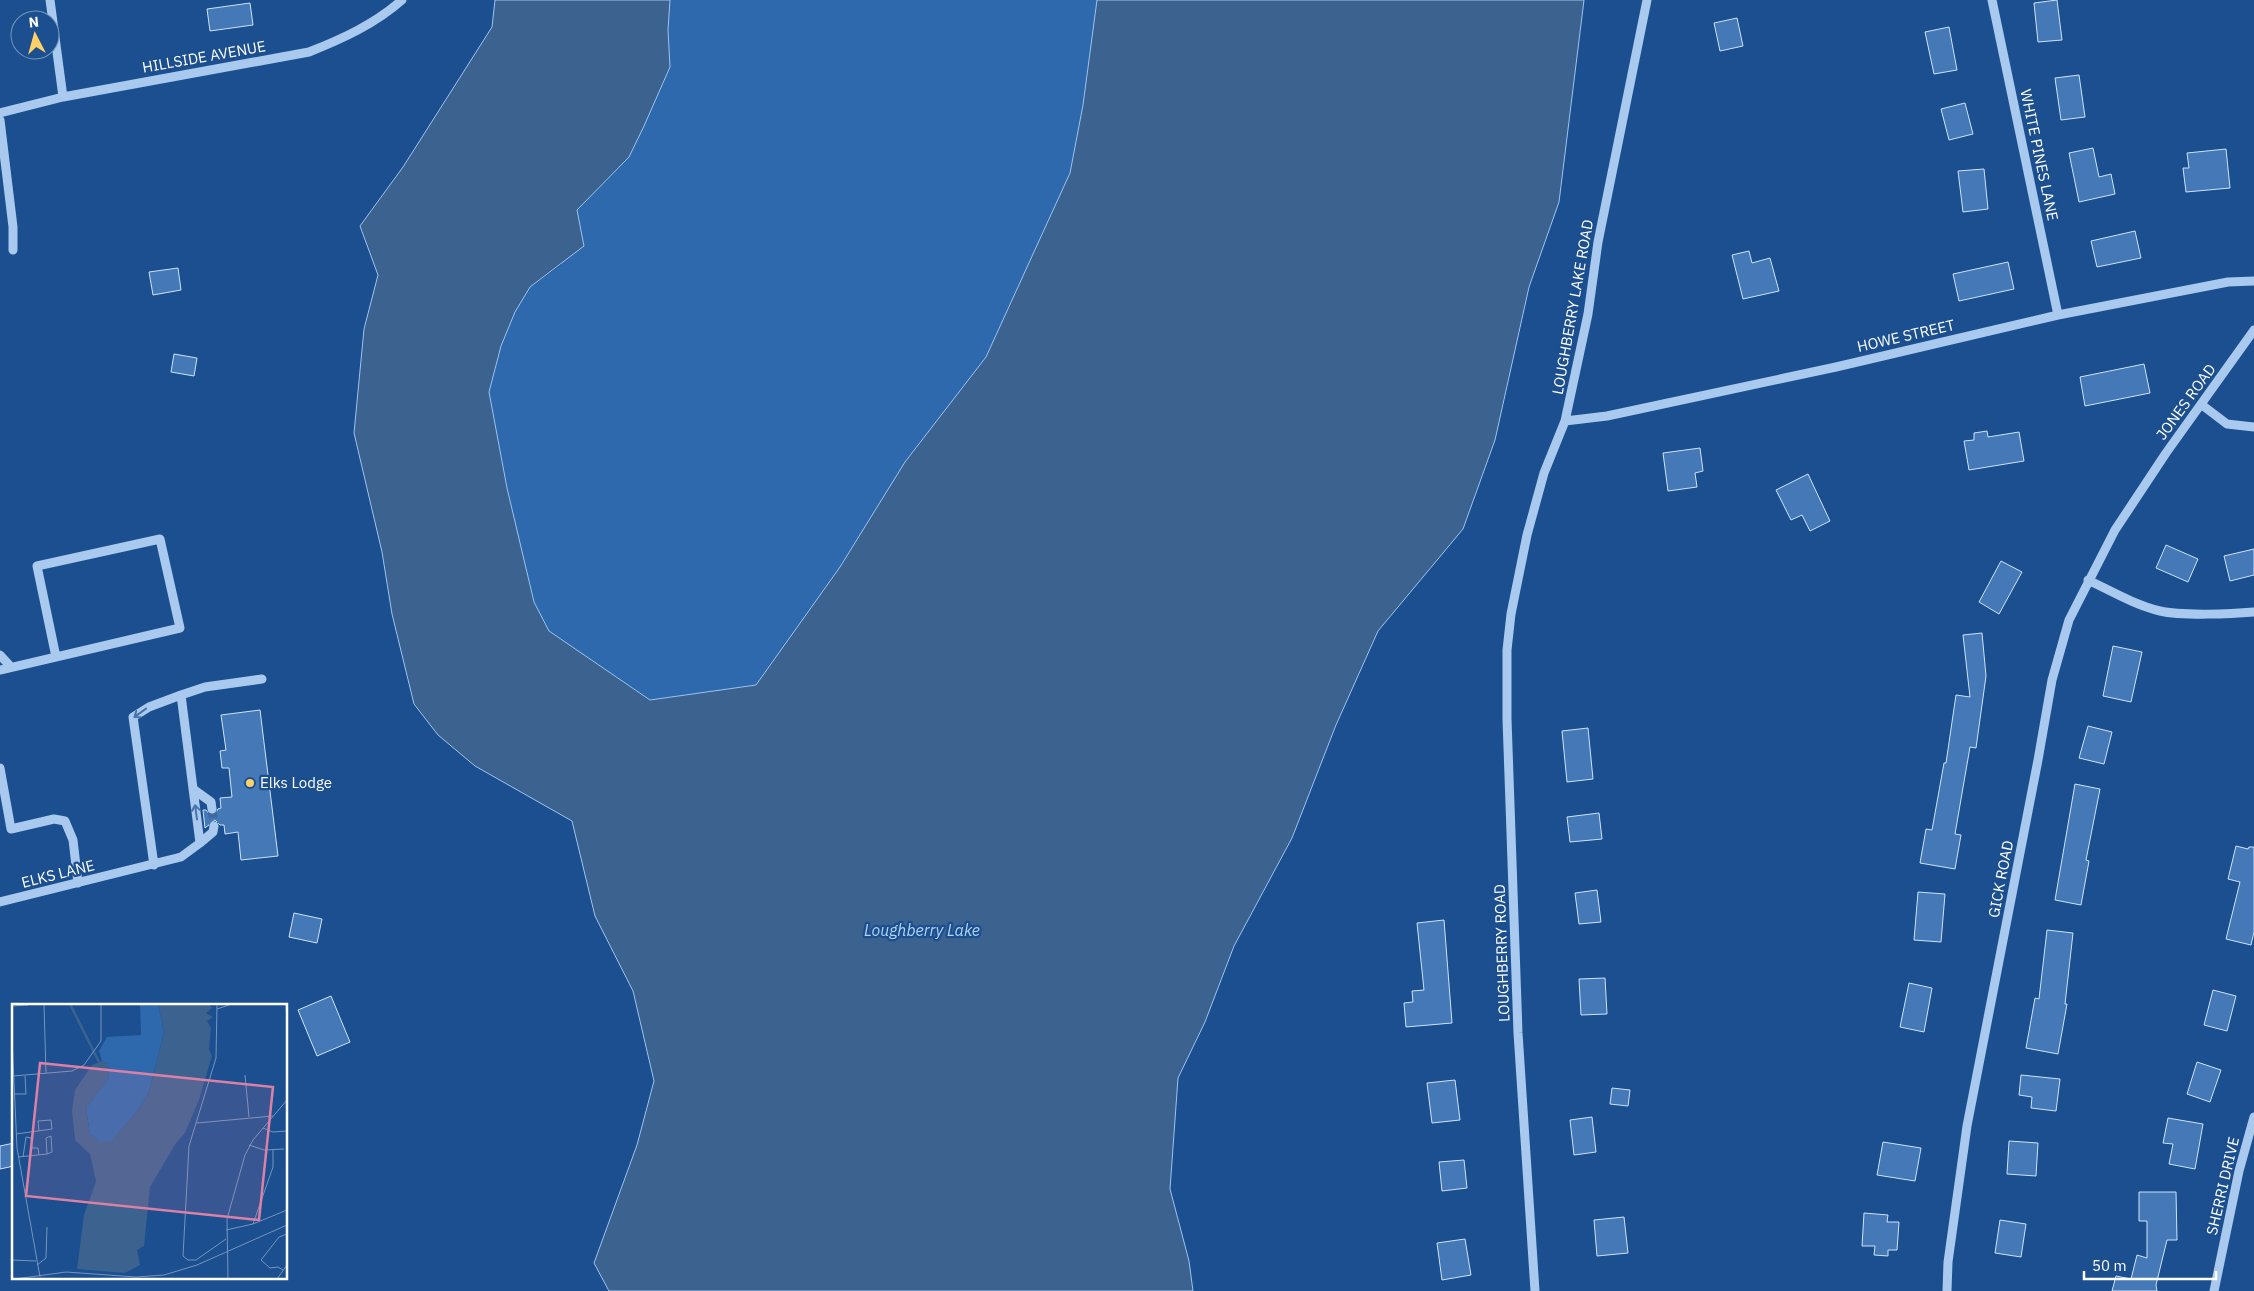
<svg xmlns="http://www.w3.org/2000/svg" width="2254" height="1291" viewBox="0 0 2254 1291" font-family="'IBM Plex Sans',sans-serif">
<rect width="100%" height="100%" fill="#1b4f8f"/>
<path fill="#2e69ad" d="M670 0H1097L1083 105 1070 173 986 357 905 462 840 567 756 685 650 700 549 631 534 602 507 488 489 392 501 346 515 312 530 287 561 265 577 210 629 157 644 126 670 67 668 30Z"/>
<path fill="#3c6290" stroke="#9cc4f0" d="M495 0H670L668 30 670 67 644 126 629 157 577 210 584 246 530 287 515 312 501 346 489 392 507 488 534 602 549 631 650 700 756 685 840 567 905 462 986 357 1070 173 1083 105 1097 0H1584L1559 202 1529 287 1495 440 1463 529 1378 631 1336 725 1292 838 1234 946 1205 1022 1178 1078 1170 1189 1189 1261 1193 1291H609L594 1263 637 1145 654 1081 633 991 595 916 572 821 475 766 438 735 414 704 392 614 382 552 354 433 364 329 378 275 360 226 403 167 492 27Z"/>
<path fill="#4478b7" stroke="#cfe3fa" d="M2057 0 2062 40 2038 42 2034 3Z
M250 3 253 25 210 31 207 9Z
M1737 18 1743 46 1720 51 1714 23Z
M1949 27 1957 70 1934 74 1925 32Z
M2079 75 2085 117 2061 120 2055 78Z
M1965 103 1973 134 1949 140 1941 109Z
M2093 148 2099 177 2111 174 2115 194 2079 202 2069 153Z
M2226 149 2230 188 2186 192 2183 168H2189L2187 153Z
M1984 169 1988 209 1963 212 1958 171Z
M2135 231 2141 258 2097 267 2091 241Z
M1749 251 1752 263 1770 258 1779 291 1743 299 1732 255Z
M2008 262 2014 289 1959 301 1953 274Z
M178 268 181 290 153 295 149 272Z
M174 354 197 358 194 376 171 372Z
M2144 364 2150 393 2085 406 2080 377Z
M1987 431 1988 437 2019 432 2024 461 1969 470 1964 441 1974 440V433Z
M1700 448 1703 471 1695 473 1697 487 1668 491 1663 453Z
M1808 474 1830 521 1810 531 1802 515 1791 520 1776 490Z
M2166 545 2198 559 2188 582 2156 568Z
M2254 549V575L2230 581 2224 556Z
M2001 561 2022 572 1999 614 1979 602Z
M1982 633 1986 676 1976 748 1970 747 1955 834 1961 835 1955 869 1920 863 1926 829 1932 830 1944 763H1946L1956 695 1970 697 1963 635Z
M2113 646 2142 652 2131 702 2103 696Z
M260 710 278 856 241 860 238 832 225 834 224 825H220L215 820 205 828 203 810H206L210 815 215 814 218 809 221 808 220 798 232 797 229 768H222L220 751 226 750 221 715Z
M2088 726 2112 732 2104 764 2079 758Z
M1588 728 1593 779 1567 782 1562 731Z
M2075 784 2100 789 2086 860 2089 861 2081 905 2055 900Z
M1599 813 1602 839 1570 842 1567 817Z
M2236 846 2248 849 2249 847H2254V932L2251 945 2226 939 2240 882 2228 879Z
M1597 890 1601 922 1579 924 1575 893Z
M1918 892 1945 894 1941 942 1914 940Z
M294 913 322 919 317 943 289 937Z
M1444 920 1452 1023 1406 1027 1404 1003 1413 1002 1412 991 1424 990 1417 923Z
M2047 930 2073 933 2065 1004H2067L2058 1054 2026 1048 2035 998 2039 999Z
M1605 978 1607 1014 1581 1015 1579 979Z
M1909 983 1932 988 1924 1032 1900 1027Z
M2213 990 2236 996 2227 1031 2204 1025Z
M331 996 350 1042 317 1056 298 1010Z
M2197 1062 2221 1070 2210 1102 2187 1094Z
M2021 1075 2060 1079 2056 1111 2031 1108 2032 1097 2019 1095Z
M1455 1080 1460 1120 1432 1123 1427 1083Z
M1612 1088 1630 1090 1628 1106 1610 1104Z
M1592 1117 1596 1152 1574 1155 1570 1120Z
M2168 1118 2203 1124 2195 1169 2169 1164 2173 1144 2163 1143Z
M2009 1141 2038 1143 2036 1176 2007 1174Z
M1883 1142 1921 1148 1915 1181 1877 1175Z
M14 1143V1166L0 1169V1146Z
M1464 1160 1467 1188 1442 1191 1439 1162Z
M2139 1192H2176L2177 1240H2167L2156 1285 2157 1291H2112L2116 1276 2131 1279 2137 1255 2147 1258V1221H2139Z
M1864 1213 1888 1215 1887 1222H1899L1897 1250H1888V1256L1874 1255 1875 1246H1862Z
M1624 1217 1628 1253 1597 1256 1594 1220Z
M2000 1220 2026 1224 2021 1257 1995 1253Z
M1465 1239 1471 1275 1442 1280 1437 1243Z"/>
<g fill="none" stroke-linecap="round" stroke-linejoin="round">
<path stroke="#3d69a0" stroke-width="9" stroke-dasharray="9 4.5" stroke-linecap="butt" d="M212 809 214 826"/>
<path stroke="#a9c9ee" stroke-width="9" d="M50 0 63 97
M1992 0 2058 315
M0 113 63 97 309 52C342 39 375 24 402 0
M0 120 13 227V250
M2202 405 2227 424 2254 427
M1565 421 1607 416 1836 367 2058 315 2228 282 2254 281
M2088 580C2111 591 2135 605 2160 611 2181 616 2232 614 2254 612
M0 655 11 667
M0 670 180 628 160 539 37 566 56 657
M181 695 205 687 262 679
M0 768 11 829 54 819 65 821 73 840 78 883
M193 789 211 802 212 809
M200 843 213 832 214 826
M0 902 181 857 200 843 181 695 149 707 133 717 154 865
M1535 1291 1518 1033 1507 719V650L1511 614 1527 535 1544 473 1565 421 1588 314 1598 242 1647 0
M1947 1291 1948 1262 1967 1126 2038 760 2052 680 2069 620 2115 530 2166 453 2254 330
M2214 1291 2239 1171 2254 1117"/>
</g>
<defs><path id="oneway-shaft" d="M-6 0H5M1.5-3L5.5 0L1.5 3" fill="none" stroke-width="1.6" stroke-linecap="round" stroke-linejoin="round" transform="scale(1.25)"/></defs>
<g stroke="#4674ac">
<use href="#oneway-shaft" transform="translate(140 713) rotate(144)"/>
<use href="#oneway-shaft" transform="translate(196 812) rotate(-98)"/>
</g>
<circle fill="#ffd166" stroke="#1b4f8f" stroke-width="2" cx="250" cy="783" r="5"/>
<g text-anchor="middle" stroke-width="4.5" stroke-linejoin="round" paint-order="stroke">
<g font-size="15" fill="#fff" stroke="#1b4f8f">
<text transform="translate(204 57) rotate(-10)" y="5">HILLSIDE AVENUE</text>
<text transform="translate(2039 155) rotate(78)" y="5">WHITE PINES LANE</text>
<text transform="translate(1573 307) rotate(-80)" y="5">LOUGHBERRY LAKE ROAD</text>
<text transform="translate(1906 336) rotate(-13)" y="5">HOWE STREET</text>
<text transform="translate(2186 402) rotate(-54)" y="5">JONES ROAD</text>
<text transform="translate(58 874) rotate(-14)" y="5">ELKS LANE</text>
<text transform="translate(2001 879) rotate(-79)" y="5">GICK ROAD</text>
<text transform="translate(1502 953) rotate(-92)" y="5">LOUGHBERRY ROAD</text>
<text transform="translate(2223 1186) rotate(-77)" y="5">SHERRI DRIVE</text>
</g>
<g font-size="15" fill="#fff" stroke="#1b4f8f" text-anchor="start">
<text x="260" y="788">Elks Lodge</text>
</g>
<g font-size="16" font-style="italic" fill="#b5d3f5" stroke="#1b4f8f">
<text x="922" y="936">Loughberry Lake</text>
</g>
</g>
<g transform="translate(12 1004)">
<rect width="275" height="275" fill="#1b4f8f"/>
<path d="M128 0H146L152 28 137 88 126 106 99 138H88L78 130 74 104 97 73 96 60 90 57 87 47 95 33 129 31Z" fill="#2e69ad"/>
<path d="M146 0H197L200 4 194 9 201 13 195 17 199 24 197 45 200 52 187 96 173 129 164 139 138 183 132 242 125 246 128 261 113 269 65 265 72 211 84 177 78 150 63 136 60 107 63 86 80 61 90 57 96 60 97 73 74 105 78 130 88 138 99 137 126 106 137 88 152 28Z" fill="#3c6290"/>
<path fill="none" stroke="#3c6290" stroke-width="2.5" d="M58 0 87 58"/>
<path fill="none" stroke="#7695bc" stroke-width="1" d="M32 0 34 69M205 0 204 54 177 142 171 252 176 256H184L214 235M274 0 275 18M0 2 16 1M205 5 220 0M0 34 5 144 28 273M233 71 237 113M1 72 60 67 72 61 89 37V0M2 90H14L13 72M185 119 261 112M251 124 261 128 275 127M4 130 40 125 39 116 26 117 27 127M237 141 252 146 272 145M6 153 35 150 40 148 39 132 34 134 35 150M11 153 14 133 19 134 20 144H26L27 151M241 220 261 163V146M214 226 241 220 275 206M0 256 24 257M25 261 34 254 35 223M271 266 266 263 258 264 249 256 267 233 275 230M3 275 54 268 124 273 152 271 185 261 275 221M216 275 215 215 233 151 241 136 275 96M265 275 275 261"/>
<path fill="#dd80a5" fill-opacity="0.15" stroke="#dd80a5" stroke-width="2.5" d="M28 59 261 83 247 216 14 192Z"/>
<rect width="275" height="275" fill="none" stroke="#fff" stroke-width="2.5"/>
</g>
<g transform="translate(35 35) rotate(354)"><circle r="24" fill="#1b4f8f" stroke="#7695bc"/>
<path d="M0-4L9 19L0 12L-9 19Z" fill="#ffd166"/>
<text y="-8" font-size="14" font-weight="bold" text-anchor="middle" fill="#ffffff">N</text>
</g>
<path d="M2084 1271v8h132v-8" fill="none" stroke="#ffffff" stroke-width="2.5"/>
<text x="2092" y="1271" font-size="15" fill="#ffffff" stroke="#1b4f8f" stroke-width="4" paint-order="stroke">50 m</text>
</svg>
